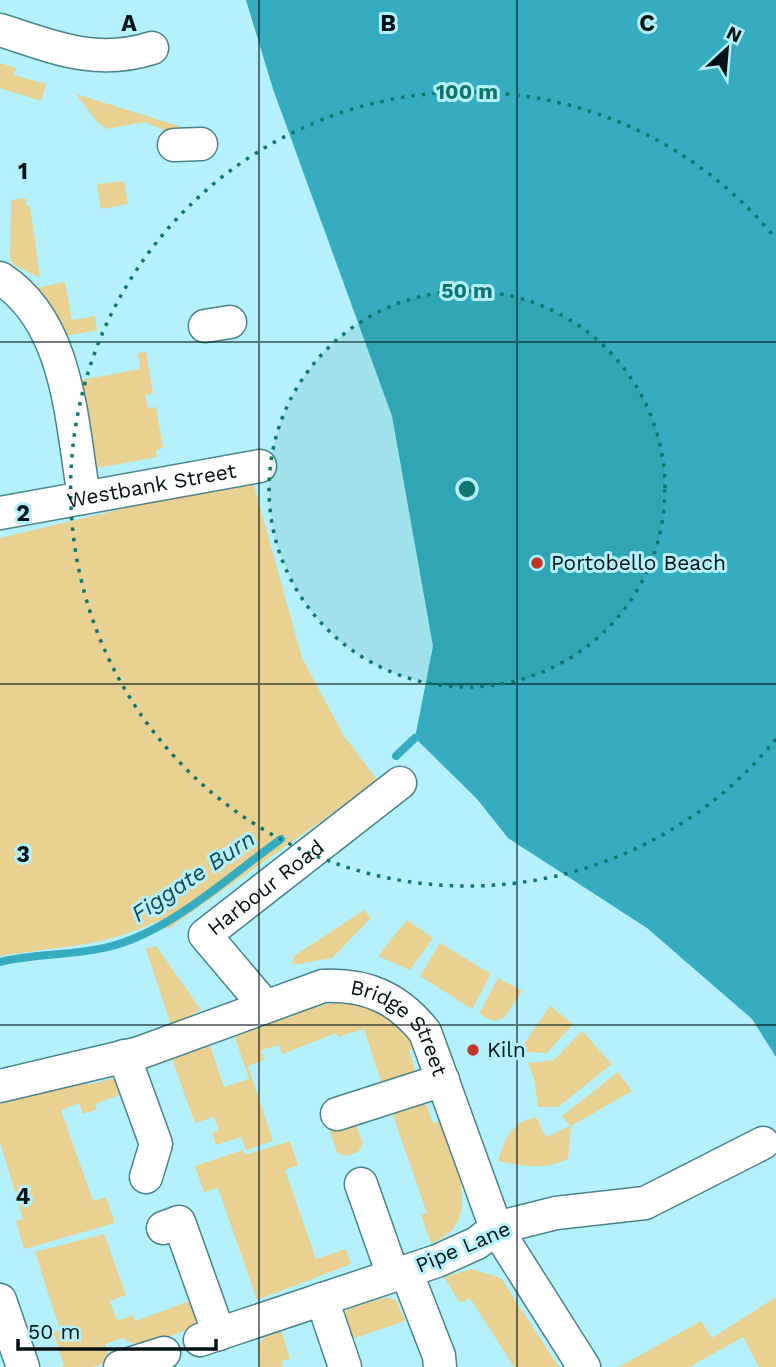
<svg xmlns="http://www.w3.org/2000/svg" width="776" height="1367" viewBox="0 0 776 1367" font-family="'Work Sans',sans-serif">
<rect width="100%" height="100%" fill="#b5f1fc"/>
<path fill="#e8d191" d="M0 63 16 68 14 75 46 84 41 101 0 88Z
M76 94 185 128V138L144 122 107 129 97 122Z
M124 181 128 204 101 209 97 184Z
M25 198 27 206H30L40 278 14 265 10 258 11 200Z
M65 282 72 320 95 316 97 330 65 336 54 313 36 288Z
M146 352 153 393 145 395 148 408 156 407 163 448 156 450 157 457 97 468 81 380 140 369 138 353Z
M252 478 302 658 344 736 378 781 168 929 159 920C102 948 61 946 0 956V538Z
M364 910 371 918 332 958 292 965 294 956Z
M407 920 433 938 410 970 378 956Z
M440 943 491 974 472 1009 420 976Z
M156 946 201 1010 171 1025 146 949Z
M498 978 522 991 504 1018 493 1021 479 1014Z
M345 1000 389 1014 419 1048 409 1051 417 1076 383 1088 364 1029 338 1037 336 1033 282 1054 279 1045 261 1050 264 1060 248 1066 273 1141 246 1150 241 1137 216 1145 212 1133 219 1130 214 1117 195 1123 171 1056 209 1043 224 1087 249 1079 235 1037 299 1011Z
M550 1006 573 1024 547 1053 522 1052 521 1048Z
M582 1031 612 1064 558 1107H538L534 1078 528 1063 554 1060Z
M618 1072 632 1091 571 1126 568 1159C545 1170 522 1166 498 1161 505 1138 511 1123 536 1117L546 1137 570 1126 562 1116Z
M85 1076 88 1085 117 1077 122 1094 95 1104 97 1109 83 1114 79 1103 61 1110 93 1201 106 1197 115 1223 24 1249 16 1221 23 1219 0 1142V1100Z
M423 1096 433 1123 441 1121C454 1159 486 1225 431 1243L421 1215 427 1213 390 1107Z
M354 1120 363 1144 358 1152 347 1156 337 1153 329 1128Z
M290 1141 298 1165 285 1170 316 1259 346 1249 351 1264 257 1300 218 1188 204 1192 195 1166 243 1150 245 1155Z
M104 1234 126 1295 110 1301 116 1318 120 1320 133 1315 136 1321 192 1300 198 1317 193 1327C174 1334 140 1353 123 1338L105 1344 110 1361 93 1367H61L64 1365 53 1332 60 1330 35 1252Z
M471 1269 501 1278 559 1367H514L470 1298 460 1303 444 1277Z
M386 1297 397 1301 405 1321 349 1340 341 1320 348 1309Z
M776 1297V1367H759L743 1337 689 1367H619L701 1321 712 1338Z
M315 1315 316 1319 281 1330 290 1359 281 1361 283 1367H260L258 1345 269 1331Z"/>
<path fill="#35acbf" d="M246 0H776V1057L752 1019 647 928 508 838 477 799 415 738 433 646 392 416 273 89Z"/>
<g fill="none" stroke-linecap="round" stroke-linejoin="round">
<path stroke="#35acbf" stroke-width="8" d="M396 756 415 738
M0 962C37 953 75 956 112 946 172 930 231 875 281 839"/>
<g stroke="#49828c" stroke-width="35">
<g id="street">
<path d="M0 30C54 47 95 66 152 48"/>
<path d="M174 145 201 144"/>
<path d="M0 278C70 323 71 423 84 496"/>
<path d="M205 326 230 322"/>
<path id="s1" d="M0 513 260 466"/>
<path id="s2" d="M265 1006 205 935 400 783"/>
<path d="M124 1056 156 1144 146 1177"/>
<path id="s3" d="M0 1086 139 1053 323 986C367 984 398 998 425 1032L496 1228 584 1367"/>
<path d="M337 1114 443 1080"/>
<path d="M361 1184 393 1275"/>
<path d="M163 1228 179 1222 219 1334"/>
<path d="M406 1271 439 1356 440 1367"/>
<path d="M322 1299 345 1367"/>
<path d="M0 1300 23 1367"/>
<path d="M200 1340 437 1261 477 1243 496 1228 556 1213 645 1203 763 1143"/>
<path d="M120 1367 164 1353"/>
</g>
</g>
<use href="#street" stroke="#fff" stroke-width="32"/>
</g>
<path fill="none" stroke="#001216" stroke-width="2" stroke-opacity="0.55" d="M259 0V1367M517 0V1367M0 342H776M0 684H776M0 1025H776"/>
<circle cx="467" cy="489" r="198" fill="#0f766e" fill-opacity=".12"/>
<g fill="none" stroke="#0f766e" stroke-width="3.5" stroke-dasharray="3.5 7">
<circle cx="467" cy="489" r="198"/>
<path d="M776 739A397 397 0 1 1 776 239"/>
</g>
<g fill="#c13525" stroke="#b5f1fc" stroke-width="2.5">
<circle cx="537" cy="563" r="7"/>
<circle cx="473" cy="1050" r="7"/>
</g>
<g text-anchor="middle" stroke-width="6" stroke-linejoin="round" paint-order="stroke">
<g font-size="21" fill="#001216" stroke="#b5f1fc">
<text dy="7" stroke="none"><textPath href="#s1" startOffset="154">Westbank Street</textPath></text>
<text dy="7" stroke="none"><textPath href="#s2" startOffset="170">Harbour Road</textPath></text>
<text dy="7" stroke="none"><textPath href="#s3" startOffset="434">Bridge Street</textPath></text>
<text transform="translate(463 1247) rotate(-23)" y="7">Pipe Lane</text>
</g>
<g font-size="21" fill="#001216" stroke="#b5f1fc" text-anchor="start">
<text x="551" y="570">Portobello Beach</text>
<text x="487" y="1057">Kiln</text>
</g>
<g font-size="23" font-style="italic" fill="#164851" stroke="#b5f1fc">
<text transform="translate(193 876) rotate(-34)" y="8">Figgate Burn</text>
</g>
</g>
<g font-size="23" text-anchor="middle" font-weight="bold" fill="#001216" stroke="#b5f1fc" stroke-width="6" stroke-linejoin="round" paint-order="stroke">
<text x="129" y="31">A</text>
<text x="388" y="31">B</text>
<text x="647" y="31">C</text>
<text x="23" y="179">1</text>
<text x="23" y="521">2</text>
<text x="23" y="862">3</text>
<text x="23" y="1204">4</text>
</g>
<circle cx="467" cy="489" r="10" fill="#0f766e" stroke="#b5f1fc" stroke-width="3.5"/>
<g font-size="21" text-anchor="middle" font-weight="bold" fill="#0f766e" stroke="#b5f1fc" stroke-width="6" stroke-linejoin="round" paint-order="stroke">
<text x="467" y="99">100 m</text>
<text x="467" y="298">50 m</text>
</g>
<g transform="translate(727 49) rotate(26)" stroke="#b5f1fc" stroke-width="5" paint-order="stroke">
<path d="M0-5L12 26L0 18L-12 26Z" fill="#001216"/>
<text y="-10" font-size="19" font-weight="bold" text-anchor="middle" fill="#001216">N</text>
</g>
<path d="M18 1339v10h198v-10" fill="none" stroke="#001216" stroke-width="3.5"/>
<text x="28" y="1339" font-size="21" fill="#001216" stroke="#b5f1fc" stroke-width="5" paint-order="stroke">50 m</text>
</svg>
